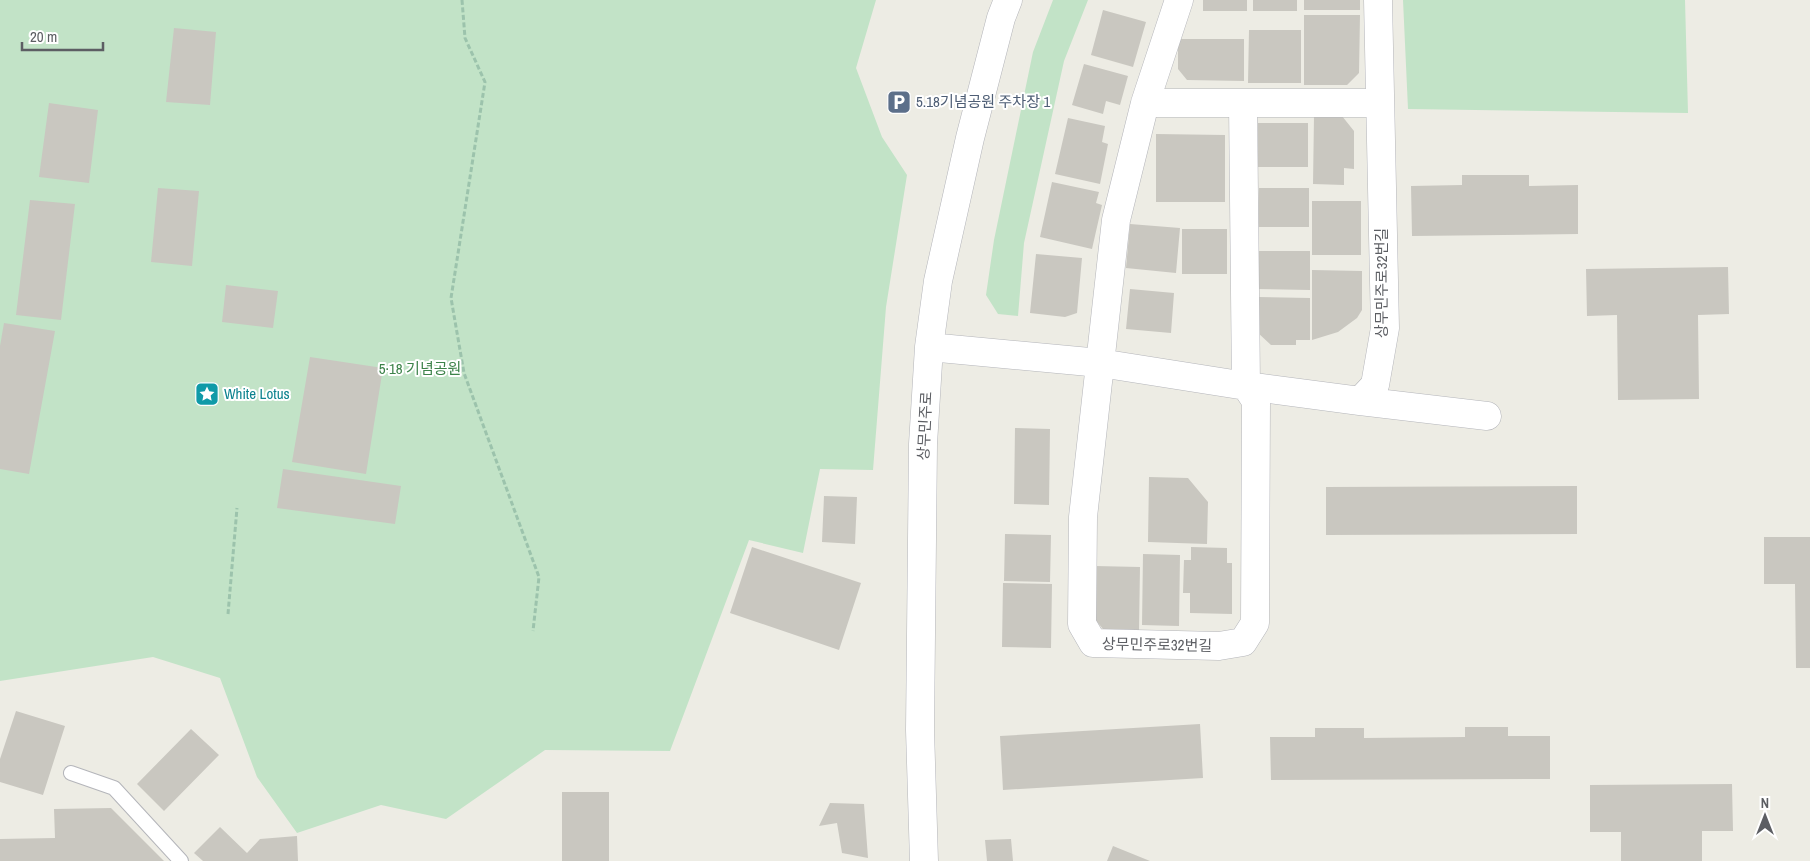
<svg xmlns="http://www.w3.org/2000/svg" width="1810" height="861" viewBox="0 0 1810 861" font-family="'Archivo Narrow','Noto Sans KR',sans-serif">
<rect width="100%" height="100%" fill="#edece4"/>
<path fill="#c2e3c7" d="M0 0H876L856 68 882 137 907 175 886 307 873 470 820 469 803 553 749 540 670 751 545 750 446 819 381 805 297 833 257 777 220 678 153 657 0 681Z
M1053 0H1088L1064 61 1024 243 1018 316 998 314 986 295 994 240 1033 52Z
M1403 0H1685L1688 113 1408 109Z"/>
<path fill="#c9c7c0" d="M1203 0H1247V11H1203Z
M1253 0H1297V11H1253Z
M1304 0H1360V10H1304Z
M1103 10 1146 22 1133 67 1091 55Z
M1304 15H1360L1359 73 1347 85H1304Z
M174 28 216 32 210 105 166 102Z
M1249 30H1301V83H1248Z
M1178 39H1244V81L1187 80 1178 69Z
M1084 64 1128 76 1120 105 1106 101 1103 114 1072 105Z
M49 103 98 110 89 183 39 177Z
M1314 116H1342L1354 131V169L1344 168V185L1313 184Z
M1068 118 1105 126 1102 142 1108 144 1100 184 1055 174Z
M1258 123H1308V167H1258Z
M1156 134 1225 135V202H1156Z
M1462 175H1529V186L1578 185V234L1412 236 1411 186 1462 185Z
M1052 182 1099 192 1096 203 1102 205 1092 249 1040 237Z
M158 188 199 191 192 266 151 262Z
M1259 188H1309V227H1258Z
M30 200 75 204 61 320 16 315Z
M1312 201H1361V255H1312Z
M1130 224 1180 228 1176 273 1126 268Z
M1182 229H1227V274H1182Z
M1257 251H1310V290L1257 289Z
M1036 254 1082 258 1077 313 1065 317 1030 313Z
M1728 267 1729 314 1698 315 1699 399 1618 400 1617 315 1587 316 1586 269Z
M1312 270 1362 271V310L1357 318 1338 332 1312 340Z
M226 285 278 291 273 328 222 322Z
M1130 289 1174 293 1171 333 1126 329Z
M1257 297 1310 298V340H1296V345H1271L1257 332Z
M4 323 55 331 29 474 0 469V346Z
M310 357 383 368 366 474 292 462Z
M1015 428 1050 429 1049 505 1014 504Z
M283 469 401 486 395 524 277 508Z
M1149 477 1188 478 1208 502 1207 544 1148 542Z
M1577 486V534L1326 535V487Z
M824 496 857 497 855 544 822 542Z
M1005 534 1051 535 1050 582 1004 581Z
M1764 537H1810V668H1796L1795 584H1764Z
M752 547 861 583 839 650 730 613Z
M1191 547 1227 548V563H1232V614L1190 613V593H1183L1184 560H1191Z
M1143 554 1180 555 1179 626 1142 625Z
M1095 566 1140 567 1139 630 1103 629 1093 617Z
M1003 583 1052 584 1051 648 1002 647Z
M16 711 65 726 43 795 0 782V759Z
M1200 724 1203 778 1003 790 1000 736Z
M1465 727H1508V736H1550V779L1271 780 1270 737H1315V728H1364V738L1465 737Z
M191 729 219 755 164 811 137 784Z
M1732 784 1733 831H1702V861H1621V832H1590V785Z
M562 792H609V861H562Z
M830 803 864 804 868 858 842 853 837 823 819 826Z
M111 808 164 861H0V839L55 838 54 809Z
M220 827 247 853 260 839 297 836 298 861H203L194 853Z
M1011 839 1013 861H987L985 840Z
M1113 846 1150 861H1107Z"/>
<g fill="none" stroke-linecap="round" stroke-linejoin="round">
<g stroke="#b4b5ba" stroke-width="16">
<path id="service" d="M71 773 114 788 181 861"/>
</g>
<g stroke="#b4b5ba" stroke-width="29">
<path id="minor" d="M1179 0 1145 103 1116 220 1083 517 1082 624 1093 643 1219 646 1243 642 1255 623 1256 401 1246 386 1243 103
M1145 103H1379
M929 347 1100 363 1246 386 1360 401 1375 385 1385 328 1378 0
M1360 401 1487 416
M924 861 920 730 923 444 929 347 938 281 970 138 1001 18 1008 0"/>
</g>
<path stroke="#9cc3ac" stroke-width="3" stroke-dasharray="5 2.5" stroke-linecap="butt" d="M462 0 465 38 485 82 451 298 464 373 539 577 533 631
M228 614 237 508"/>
<use href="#service" stroke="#fff" stroke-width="14"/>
<use href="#minor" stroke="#fff" stroke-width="28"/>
</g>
<defs>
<g id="parking-square" transform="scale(1.25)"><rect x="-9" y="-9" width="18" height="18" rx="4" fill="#5c6f8a" stroke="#fff"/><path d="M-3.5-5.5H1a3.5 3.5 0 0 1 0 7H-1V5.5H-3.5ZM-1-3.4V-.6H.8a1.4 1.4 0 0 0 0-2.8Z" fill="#fff"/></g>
<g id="sight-square" transform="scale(1.25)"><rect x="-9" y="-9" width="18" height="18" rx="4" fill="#0f9aa8" stroke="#fff"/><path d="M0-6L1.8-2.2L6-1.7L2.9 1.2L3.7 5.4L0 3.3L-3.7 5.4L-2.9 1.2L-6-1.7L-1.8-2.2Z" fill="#fff"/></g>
</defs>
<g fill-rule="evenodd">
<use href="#parking-square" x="899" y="102"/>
<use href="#sight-square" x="207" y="394"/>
</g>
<g text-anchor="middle" stroke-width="4" stroke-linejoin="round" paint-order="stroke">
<g font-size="15" fill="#4e5e75" stroke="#fff" text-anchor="start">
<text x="916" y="107">5.18기념공원 주차장 1</text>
</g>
<g font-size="15" fill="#5c5e63" stroke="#fff">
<text transform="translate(1382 283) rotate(-90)" y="5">상무민주로32번길</text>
<text transform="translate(925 426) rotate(-87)" y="5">상무민주로</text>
<text transform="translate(1157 645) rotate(1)" y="5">상무민주로32번길</text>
</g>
<g font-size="15" fill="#3c8249" stroke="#fff">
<text x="420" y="374">5·18 기념공원</text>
</g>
<g font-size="15" fill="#0d838f" stroke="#fff" text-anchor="start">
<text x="224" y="399">White Lotus</text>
</g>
</g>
<g transform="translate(1765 816)" stroke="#ffffff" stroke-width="4" paint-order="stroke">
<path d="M0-4L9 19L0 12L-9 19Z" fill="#5c5e63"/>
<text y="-8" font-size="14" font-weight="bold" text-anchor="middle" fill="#5c5e63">N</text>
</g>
<path d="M22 42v8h81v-8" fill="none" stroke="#5c5e63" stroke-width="2.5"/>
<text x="30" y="42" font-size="15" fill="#5c5e63" stroke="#ffffff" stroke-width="4" paint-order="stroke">20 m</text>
</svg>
